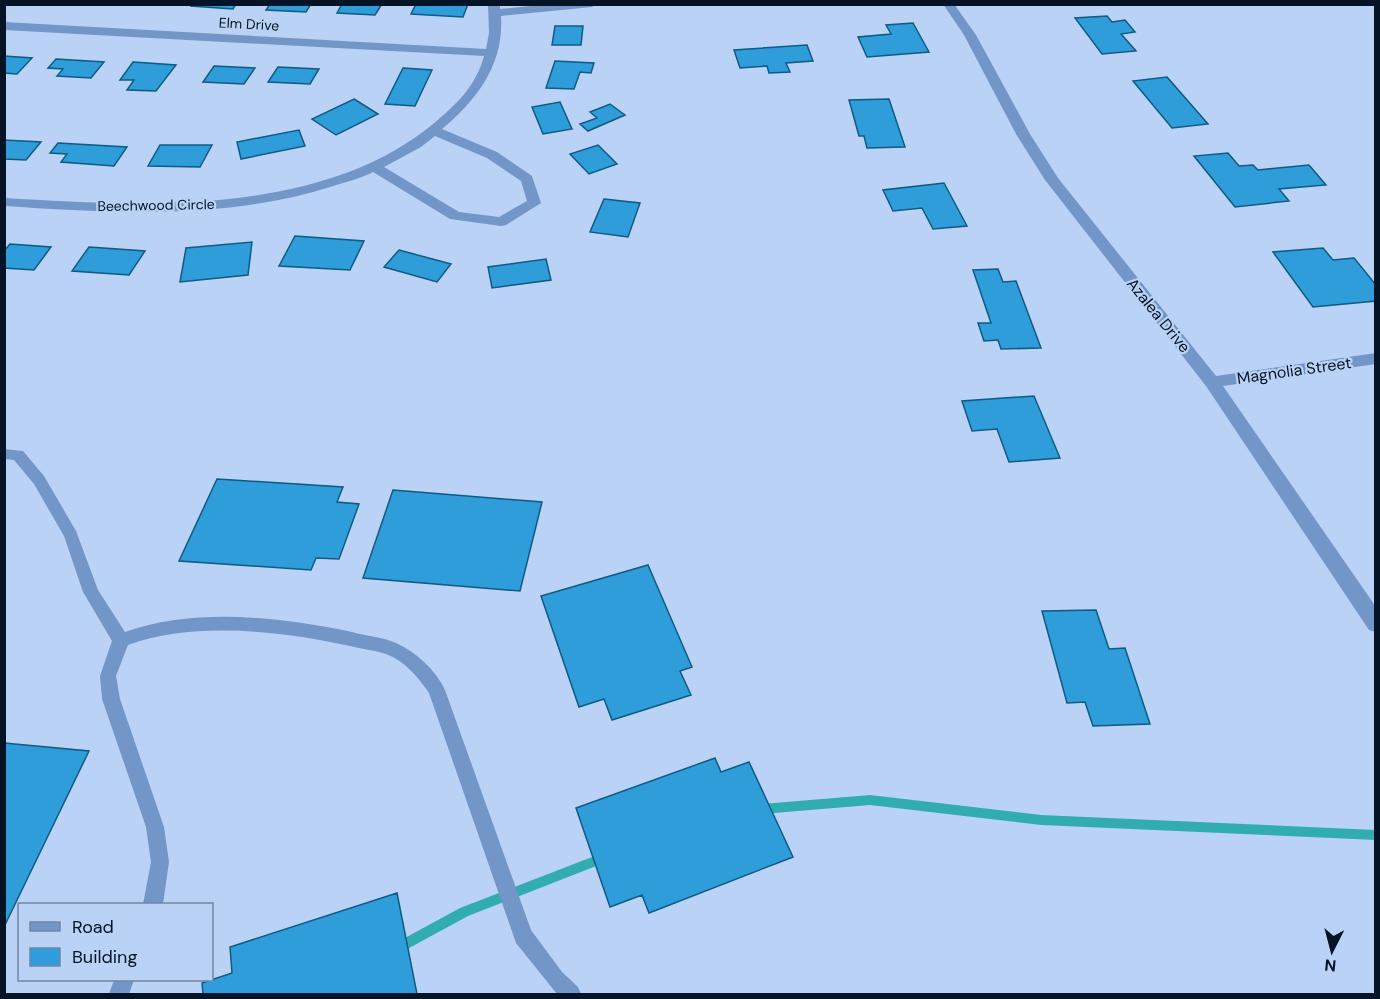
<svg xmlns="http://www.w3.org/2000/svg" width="1380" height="999" viewBox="0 0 1380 999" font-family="'DM Sans',sans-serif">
<rect width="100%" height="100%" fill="#bad2f5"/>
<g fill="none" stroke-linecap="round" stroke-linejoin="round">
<path fill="#31adb0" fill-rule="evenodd" d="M870 795 1041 815 1376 830V840L1041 825 870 805 761 814 757 813 755 809 757 805 761 804Z
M605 852 609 853 611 857 609 861 468 916 400 953 396 955 392 953 390 949 392 945 460 908Z"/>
</g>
<path fill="#2f9dd9" stroke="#0f5b82" stroke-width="1.5" d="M192 4H236L233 9 191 6Z
M270 4H311L306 12 266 10Z
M342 4H382L375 15 337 13Z
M416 4H468L463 17 411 14Z
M1107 16 1112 22 1125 20 1135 32 1121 34 1136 51 1102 54 1075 18Z
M913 23 929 52 867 57 858 37 891 34 886 25Z
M555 26H583L581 45H552Z
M807 45 813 61 786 63 790 72 769 73 767 66 740 68 734 50Z
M4 56 32 58 17 74 4 73Z
M56 59 104 62 91 78 57 76 63 69 48 68Z
M555 61 594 63 591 73 580 72 574 89 546 88Z
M133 62 176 65 156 91 127 90 134 80H120Z
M214 66 255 68 244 84 203 82Z
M278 67 319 69 310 84 268 82Z
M403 68 432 70 415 106 385 104Z
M1167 77 1208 124 1172 128 1133 81Z
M354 99 378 114 336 135 312 119Z
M889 99 905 147 867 148 864 136H859L849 100Z
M560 102 572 129 543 134 532 107Z
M610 104 625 115 588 131 580 124 597 118 590 112Z
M299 130 305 146 241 159 237 142Z
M4 140 41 142 26 160 4 159Z
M58 143 127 147 114 166 61 162 67 154 50 153Z
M160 145H212L200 167 148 166Z
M598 145 617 164 589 174 570 154Z
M1228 153 1239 166 1253 165 1258 170 1309 165 1326 185 1279 189 1289 201 1235 207 1194 156Z
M944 183 967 226 933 229 922 208 893 211 883 190Z
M604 199 640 203 628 237 590 232Z
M295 236 364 241 350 270 279 266Z
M252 242 248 275 180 282 186 248Z
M10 244 51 247 34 270 4 268V251Z
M89 247 145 251 129 275 72 271Z
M1323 248 1333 260 1354 258 1376 285V301L1313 307 1273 252Z
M399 250 451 264 437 282 384 267Z
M546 259 551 280 492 288 488 267Z
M998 269 1003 282 1016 281 1041 348 1001 349 998 340 984 341 978 323H991L973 270Z
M1034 396 1060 458 1009 462 997 429 972 431 962 401Z
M217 479 343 487 337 502 359 504 339 559 316 558 311 570 179 561Z
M393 490 542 502 520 591 363 578Z
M648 565 692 667 680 671 691 695 612 720 604 699 579 707 541 596Z
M1096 610 1109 649 1125 648 1150 724 1093 726 1085 702 1067 703 1042 611Z
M4 743 89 751 4 927Z
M715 758 721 772 749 762 793 857 649 913 642 895 610 907 576 808Z
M397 893 417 994H203L202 983 232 973 230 947Z"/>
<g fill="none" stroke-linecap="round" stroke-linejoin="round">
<path fill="#7396c9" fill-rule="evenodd" d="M4 449 23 451 44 476 76 531 98 590 125 632C195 607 280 617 352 632 366 636 383 637 396 643 417 653 435 669 445 690L531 930 562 972 578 987 581 994H557L516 943 429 693C418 677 405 661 386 654 374 650 361 649 350 646 282 631 194 621 128 645L116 676 120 699 164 827 169 862 163 904H143L151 862 146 827 102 699 100 676 112 641 83 592 64 536 34 484 14 460 4 459Z
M114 980H134L129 994H109Z"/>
<path fill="#7396c9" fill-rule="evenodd" d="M488 4H500V9L550 4H597L592 7 501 16C504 64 478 99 442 129L497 152 532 176 541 203 506 225 501 226 450 219 373 172C360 179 345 182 330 187 226 220 112 213 4 206V198C143 206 320 217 433 124 456 105 476 86 484 56L4 30V22L486 49 489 33ZM435 136 487 158 521 181 527 201 499 217 459 212 384 167 421 147Z
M943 4H954L976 35 1030 134 1058 178 1216 376 1376 353V364L1223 386 1376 607V632L1369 630 1206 386 1045 180 1016 134 964 35Z"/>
</g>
<g text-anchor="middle" stroke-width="4.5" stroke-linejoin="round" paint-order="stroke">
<g font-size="14" fill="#051327" stroke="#bad2f5">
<text transform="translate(249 24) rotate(3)" y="5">Elm Drive</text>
<text transform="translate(156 205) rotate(-1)" y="5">Beechwood Circle</text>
</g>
<g font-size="16" fill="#051327" stroke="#bad2f5">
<text transform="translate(1159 315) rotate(51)" y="6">Azalea Drive</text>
<text transform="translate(1294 370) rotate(-8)" y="6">Magnolia Street</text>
</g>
</g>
<rect width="1380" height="999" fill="none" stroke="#051327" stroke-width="12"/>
<rect x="18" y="903" width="195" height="78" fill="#bad2f5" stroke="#7286a3" stroke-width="1.5"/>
<rect x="30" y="922" width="30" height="9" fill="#7396c9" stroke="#7286a3" stroke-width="1.5"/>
<text x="72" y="933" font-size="18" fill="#051327">Road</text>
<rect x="30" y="948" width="30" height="18" fill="#2f9dd9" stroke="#7286a3" stroke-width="1.5"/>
<text x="72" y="963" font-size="18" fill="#051327">Building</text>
<g transform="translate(1332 951) rotate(186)" stroke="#bad2f5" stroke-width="4.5" paint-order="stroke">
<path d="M0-4.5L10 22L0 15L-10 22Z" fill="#051327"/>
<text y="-9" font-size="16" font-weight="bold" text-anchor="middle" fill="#051327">N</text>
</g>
</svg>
